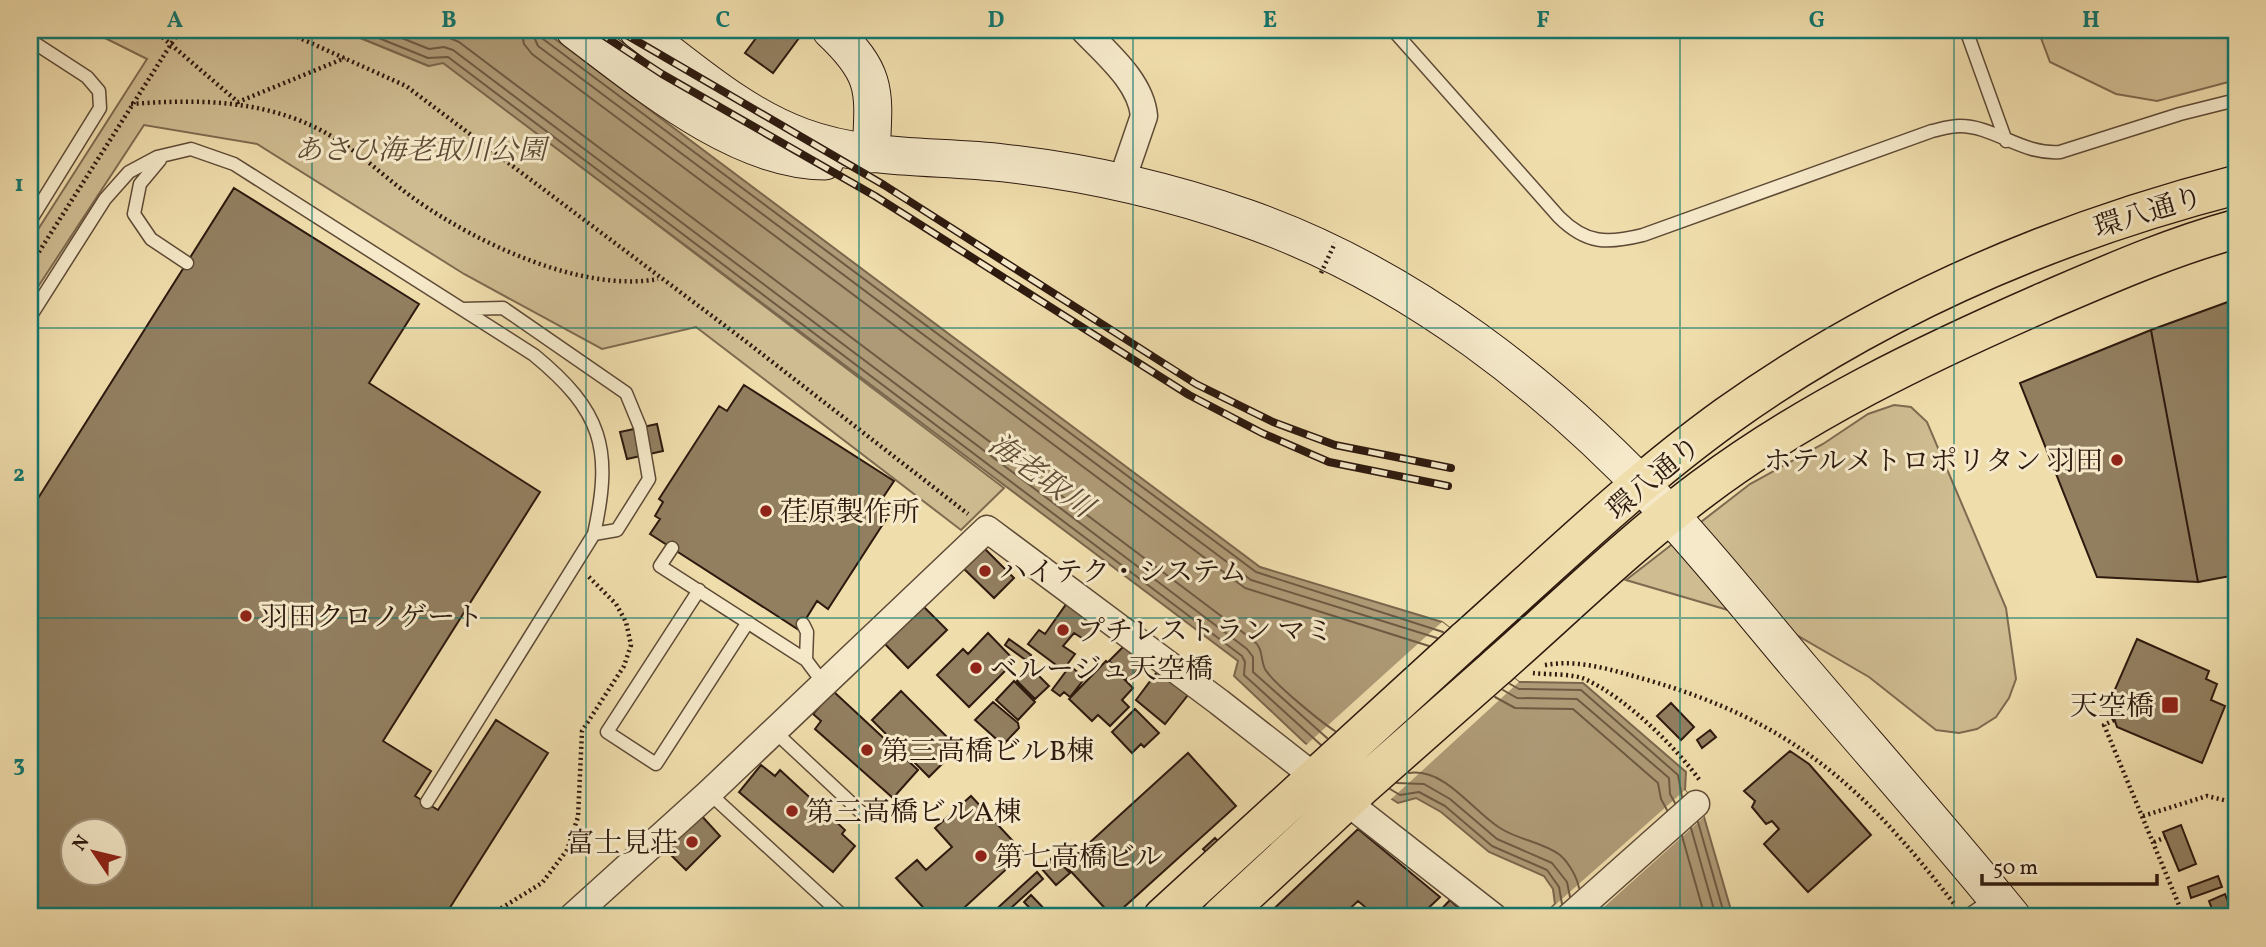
<svg xmlns="http://www.w3.org/2000/svg" width="2266" height="947" viewBox="0 0 2266 947" font-family="Vollkorn,'Noto Serif JP',serif">
<rect width="100%" height="100%" fill="#f0ddac"/>
<filter id="stains"><feTurbulence type="fractalNoise" baseFrequency=".00286" numOctaves="4"/><feColorMatrix values="0 0 0 0 .2 0 0 0 0 .09 0 0 0 0 .02 0 0 0 .5 -.17"/></filter>
<radialGradient id="worn" r=".72"><stop offset=".6" stop-color="#630" stop-opacity="0"/><stop offset="1" stop-color="#630" stop-opacity=".3"/></radialGradient>
<path fill="#cfbc91" stroke="#7e6a50" stroke-width="2" d="M89 30H341L428 66 443 62 1004 488 961 530 696 327 602 349 464 274 257 144 144 125 30 299V242L147 59Z
M2038 30H2236V80L2157 101 2116 94 2050 62Z
M1894 405 1911 407 1927 422 2006 608 2016 679 2009 698 1996 717 1977 729 1959 733 1936 730 1869 677 1798 636 1738 613 1626 580 1750 484 1823 444 1868 414Z"/>
<path fill="#ae9a76" stroke="#7a664c" stroke-width="2" d="M341 30H543L1260 567 1442 622 1519 682 1583 683 1686 772 1685 790 1704 817 1733 917H1549L1546 913 1555 904 1553 889 1544 876 1489 852 1441 812 1416 798 1398 803 1305 743 1234 676 1238 661 443 63 429 66Z"/>
<path fill="#f0ddac" d="M1442 622 1519 682 1389 801 1305 746Z
M1685 790 1704 817 1593 917H1549L1546 913Z"/>
<g fill="none" stroke-linecap="round" stroke-linejoin="round">
<path stroke="#6e5a42" stroke-width="2" d="M359 30 428 58 448 57 1242 656 1245 662 1244 675 1321 745
M382 30 429 49 444 47 453 50 1247 649 1253 657V672L1327 738
M409 30 430 38 445 36 459 42 1253 640C1264 649 1260 659 1265 669 1273 683 1321 722 1335 731
M521 30 524 44 532 54 1245 588 1429 646
M531 30 538 46 1251 580 1437 638
M540 30 543 39 1256 572 1443 632
M1510 684 1519 689 1581 690 1678 775 1682 797
M1503 690 1517 698 1577 699 1669 778 1670 794 1675 803
M1495 697 1515 708 1573 709 1658 783 1661 799 1667 810
M1409 773C1446 768 1472 811 1500 828 1518 840 1543 842 1560 855 1569 863 1577 877 1579 888
M1397 783 1424 784 1450 799 1497 839 1552 863 1567 882 1570 897
M1390 789 1400 795 1419 792 1445 806 1492 846 1547 870 1559 887 1562 904
M1698 822 1725 917
M1691 828 1716 917
M1682 836 1705 917"/>
</g>
<path fill="#927f60" stroke="#2d190e" stroke-width="2" fill-rule="evenodd" d="M762 30H788L799 38 773 73 745 53Z
M234 188 419 304 369 383 540 492 383 741 431 771 415 796 438 810 496 720 548 753 444 917H30V511ZM74 832H116V874H74Z
M2236 299V575L2198 582 2151 330Z
M2151 330 2198 582 2097 577 2020 383Z
M744 385 894 481 882 499 894 507 828 609 817 601 799 630 650 534 660 519 655 516 663 502 659 499 719 406 727 411Z
M657 424 663 451 627 459 620 432Z
M982 546 1014 578 994 598 961 566Z
M1067 603 1097 624 1085 640 1074 633 1063 646 1075 654 1063 670 1028 644 1039 630 1045 634Z
M922 605 947 630 908 668 883 642Z
M988 633 1015 661 969 707 937 675 963 649 968 654Z
M1009 639 1031 655 1027 661 1005 645Z
M2137 639 2209 671 2206 679 2217 684 2211 700 2225 706 2202 763 2117 727 2109 703Z
M1124 646 1143 665 1128 680 1109 661Z
M1106 661 1133 688 1122 700 1129 707 1110 726 1098 715 1092 721 1069 699Z
M1070 666 1085 678 1070 697 1064 692 1060 696 1052 690Z
M1030 667 1049 686 1035 699 1017 681Z
M1157 672 1188 695 1165 724 1136 700Z
M1014 681 1035 702 1018 720 996 700Z
M833 691 918 770 893 798 815 729 821 721 813 714Z
M901 691 958 748 929 777 872 720Z
M993 702 1018 723 1019 728 1003 745 975 720Z
M1671 703 1694 727 1681 740 1657 716Z
M1135 709 1159 733 1144 747 1141 744 1132 753 1112 732Z
M1710 730 1716 737 1702 748 1697 740Z
M1790 751 1809 764 1871 835 1808 892 1764 844 1779 829 1772 821 1766 824 1752 807 1755 801 1744 791Z
M1188 753 1236 806 1113 917 1065 865Z
M761 765 775 776 780 770 845 830 842 834 855 846 833 872 739 792Z
M971 796 1024 853 954 917H932L896 878 917 860 926 870 952 847 935 828Z
M699 813 720 836 686 870 663 847Z
M2181 825 2196 864 2179 871 2163 832Z
M1358 829 1440 897 1419 917H1377L1358 901 1341 917H1265Z
M1215 838 1219 842 1207 853 1203 849Z
M1054 856 1070 873 1056 885 1041 868Z
M1037 872 1043 879 1001 917H994L991 914Z
M2218 876 2222 887 2191 898 2188 887Z
M2225 894 2234 917H2197L2212 909 2209 901Z
M1031 895 1052 917H1038L1024 902Z
M1450 900 1467 916 1434 917Z
M1922 909 1930 917H1912Z"/>
<g fill="none" stroke-linecap="round" stroke-linejoin="round">
<g stroke="#5e4a36" stroke-width="15">
<path id="lane" d="M1393 30 1559 217C1586 244 1607 244 1643 235L1932 131C1941 129 1950 126 1960 126 1994 126 2022 155 2060 152L2180 114 2236 100
M1966 30 2006 141
M30 40 87 77 99 91 100 108 30 221
M160 160 140 184 134 214 151 239 187 263
M463 309 503 308 626 393 640 427 649 479 617 530 594 534
M30 317 105 199 129 172 157 157 191 149 234 164 534 355C602 411 613 448 594 534L427 802
M672 548 660 566 806 660 824 684
M699 590 607 732 656 764 748 622
M803 624 807 632 806 660
M774 731 864 815
M709 793 844 917
M1966 917 1992 899"/>
</g>
<g stroke="#5e4a36" stroke-width="29">
<path id="street" d="M1084 30C1107 54 1141 82 1144 116L1121 183
M572 917 709 793 987 529 1219 702 1494 917
M1569 917 1696 804"/>
</g>
<g stroke="#2d190e" stroke-width="39">
<path id="secondary" d="M575 30C643 81 737 161 825 161
M638 30C689 68 741 115 802 137 867 161 937 155 1004 163 1085 172 1169 191 1246 218 1409 275 1552 387 1669 514 1715 564 1758 618 1802 670 1872 752 1944 833 2012 917
M831 30C879 75 874 92 871 154"/>
</g>
<g stroke="#2d190e" stroke-width="41">
<path id="primary" d="M1466 640C1551 564 1634 483 1727 416 1881 306 2054 232 2236 185
M1498 666C1565 607 1630 543 1702 489 1806 411 1925 354 2044 302 2107 275 2170 247 2236 229"/>
</g>
<g stroke="#2d190e" stroke-width="41">
<path id="highway" d="M1163 917 1466 640
M1221 917 1361 787 1498 666"/>
</g>
<path stroke="#2d190e" stroke-width="4.5" stroke-dasharray="2 3.5" stroke-linecap="butt" d="M154 30 238 102 345 58
M282 30 406 86 744 340 968 514
M131 104C187 100 240 99 293 118 346 137 373 169 416 200 477 243 582 293 658 279
M30 266 180 30
M1545 665C1579 659 1612 670 1644 679 1792 721 1863 786 1955 905
M1533 673C1549 675 1573 673 1587 680 1627 699 1676 747 1701 782
M2114 720 2104 725 2184 917
M2143 816 2207 796 2236 803
M2154 842 2166 837
M487 917 542 883 567 850 578 817 582 731 624 666 631 645 626 622 616 604 587 575"/>
<use href="#lane" stroke="#f5e9c9" stroke-width="12"/>
<use href="#street" stroke="#f5e9c9" stroke-width="26"/>
<use href="#secondary" stroke="#f5e9c9" stroke-width="37"/>
<use href="#primary" stroke="#f0ddac" stroke-width="38"/>
<use href="#highway" stroke="#f0ddac" stroke-width="38"/>
<g stroke="#2d190e" stroke-width="8">
<path id="rail" d="M595 30 662 74 875 196 1189 395 1262 433 1329 462 1448 486
M618 30 884 185 1196 384 1273 422 1335 445 1451 468"/>
</g>
<use href="#rail" stroke="#f5e9c9" stroke-width="5" stroke-dasharray="16" stroke-linecap="butt"/>
<path stroke="#2d190e" stroke-width="4.5" stroke-dasharray="2 3.5" stroke-linecap="butt" d="M1321 273 1335 243"/>
</g>
<path fill="none" stroke="#0f766e" stroke-width="2" stroke-opacity="0.55" d="M312 30V917M586 30V917M859 30V917M1133 30V917M1407 30V917M1680 30V917M1954 30V917M30 328H2236M30 618H2236"/>
<g fill="#8f2418" stroke="#f5e9c9" stroke-width="2.5">
<circle cx="2117" cy="460" r="7"/>
<circle cx="766" cy="511" r="7"/>
<circle cx="985" cy="571" r="7"/>
<circle cx="246" cy="616" r="7"/>
<circle cx="1063" cy="630" r="7"/>
<circle cx="976" cy="668" r="7"/>
<rect x="2161" y="696" width="18" height="18" rx="3.5"/>
<circle cx="867" cy="750" r="7"/>
<circle cx="792" cy="811" r="7"/>
<circle cx="692" cy="842" r="7"/>
<circle cx="981" cy="856" r="7"/>
</g>
<g text-anchor="middle" stroke-width="6" stroke-linejoin="round" paint-order="stroke">
<g font-size="28" font-style="italic" fill="#5e4a35" stroke="#f5e9c9">
<text x="420" y="159">あさひ海老取川公園</text>
</g>
<g font-size="28" fill="#2d190e" stroke="#f5e9c9">
<text transform="translate(2148 211) rotate(-17)" y="10">環八通り</text>
<text transform="translate(1653 477) rotate(-40)" y="10">環八通り</text>
</g>
<g font-size="28" fill="#2d190e" stroke="#f5e9c9" text-anchor="start">
<text x="2103" y="470" text-anchor="end">ホテルメトロポリタン 羽田</text>
<text x="780" y="521">荏原製作所</text>
<text x="999" y="581">ハイテク・システム</text>
<text x="260" y="626">羽田クロノゲート</text>
<text x="1077" y="640">プチレストラン マミ</text>
<text x="990" y="678">ベルージュ天空橋</text>
<text x="2154" y="715" text-anchor="end">天空橋</text>
<text x="881" y="760">第三高橋ビルB棟</text>
<text x="806" y="821">第三高橋ビルA棟</text>
<text x="678" y="852" text-anchor="end">富士見荘</text>
<text x="995" y="866">第七高橋ビル</text>
</g>
<g font-size="30" font-style="italic" fill="#614d38" stroke="#f5e9c9">
<text transform="translate(1041 475) rotate(36)" y="10">海老取川</text>
</g>
</g>
<rect width="2266" height="947" fill="none" stroke="#f0ddac" stroke-width="77"/>
<g transform="translate(94 852) rotate(305)"><circle r="33" fill="#f5e9c9" stroke="#a5967e" stroke-width="2"/>
<path d="M0-5L12 26L0 18L-12 26Z" fill="#8f2418"/>
<text y="-10" font-size="19" font-weight="bold" text-anchor="middle" fill="#2d190e">N</text>
</g>
<path d="M1982 874v10h175v-10" fill="none" stroke="#2d190e" stroke-width="3.5"/>
<text x="1993" y="874" font-size="21" fill="#2d190e" stroke="#f5e9c9" stroke-width="5" paint-order="stroke">50 m</text>
<rect x="38" y="38" width="2190" height="870" fill="none" stroke="#0f766e" stroke-width="2.5"/>
<g font-size="23" text-anchor="middle" font-weight="bold" fill="#0f766e">
<text x="175" y="27">A</text>
<text x="449" y="27">B</text>
<text x="723" y="27">C</text>
<text x="996" y="27">D</text>
<text x="1270" y="27">E</text>
<text x="1543" y="27">F</text>
<text x="1817" y="27">G</text>
<text x="2091" y="27">H</text>
<text x="19" y="191">1</text>
<text x="19" y="481">2</text>
<text x="19" y="771">3</text>
</g>
<rect width="100%" height="100%" filter="url(#stains)"/>
<rect width="100%" height="100%" fill="url(#worn)"/>
</svg>
